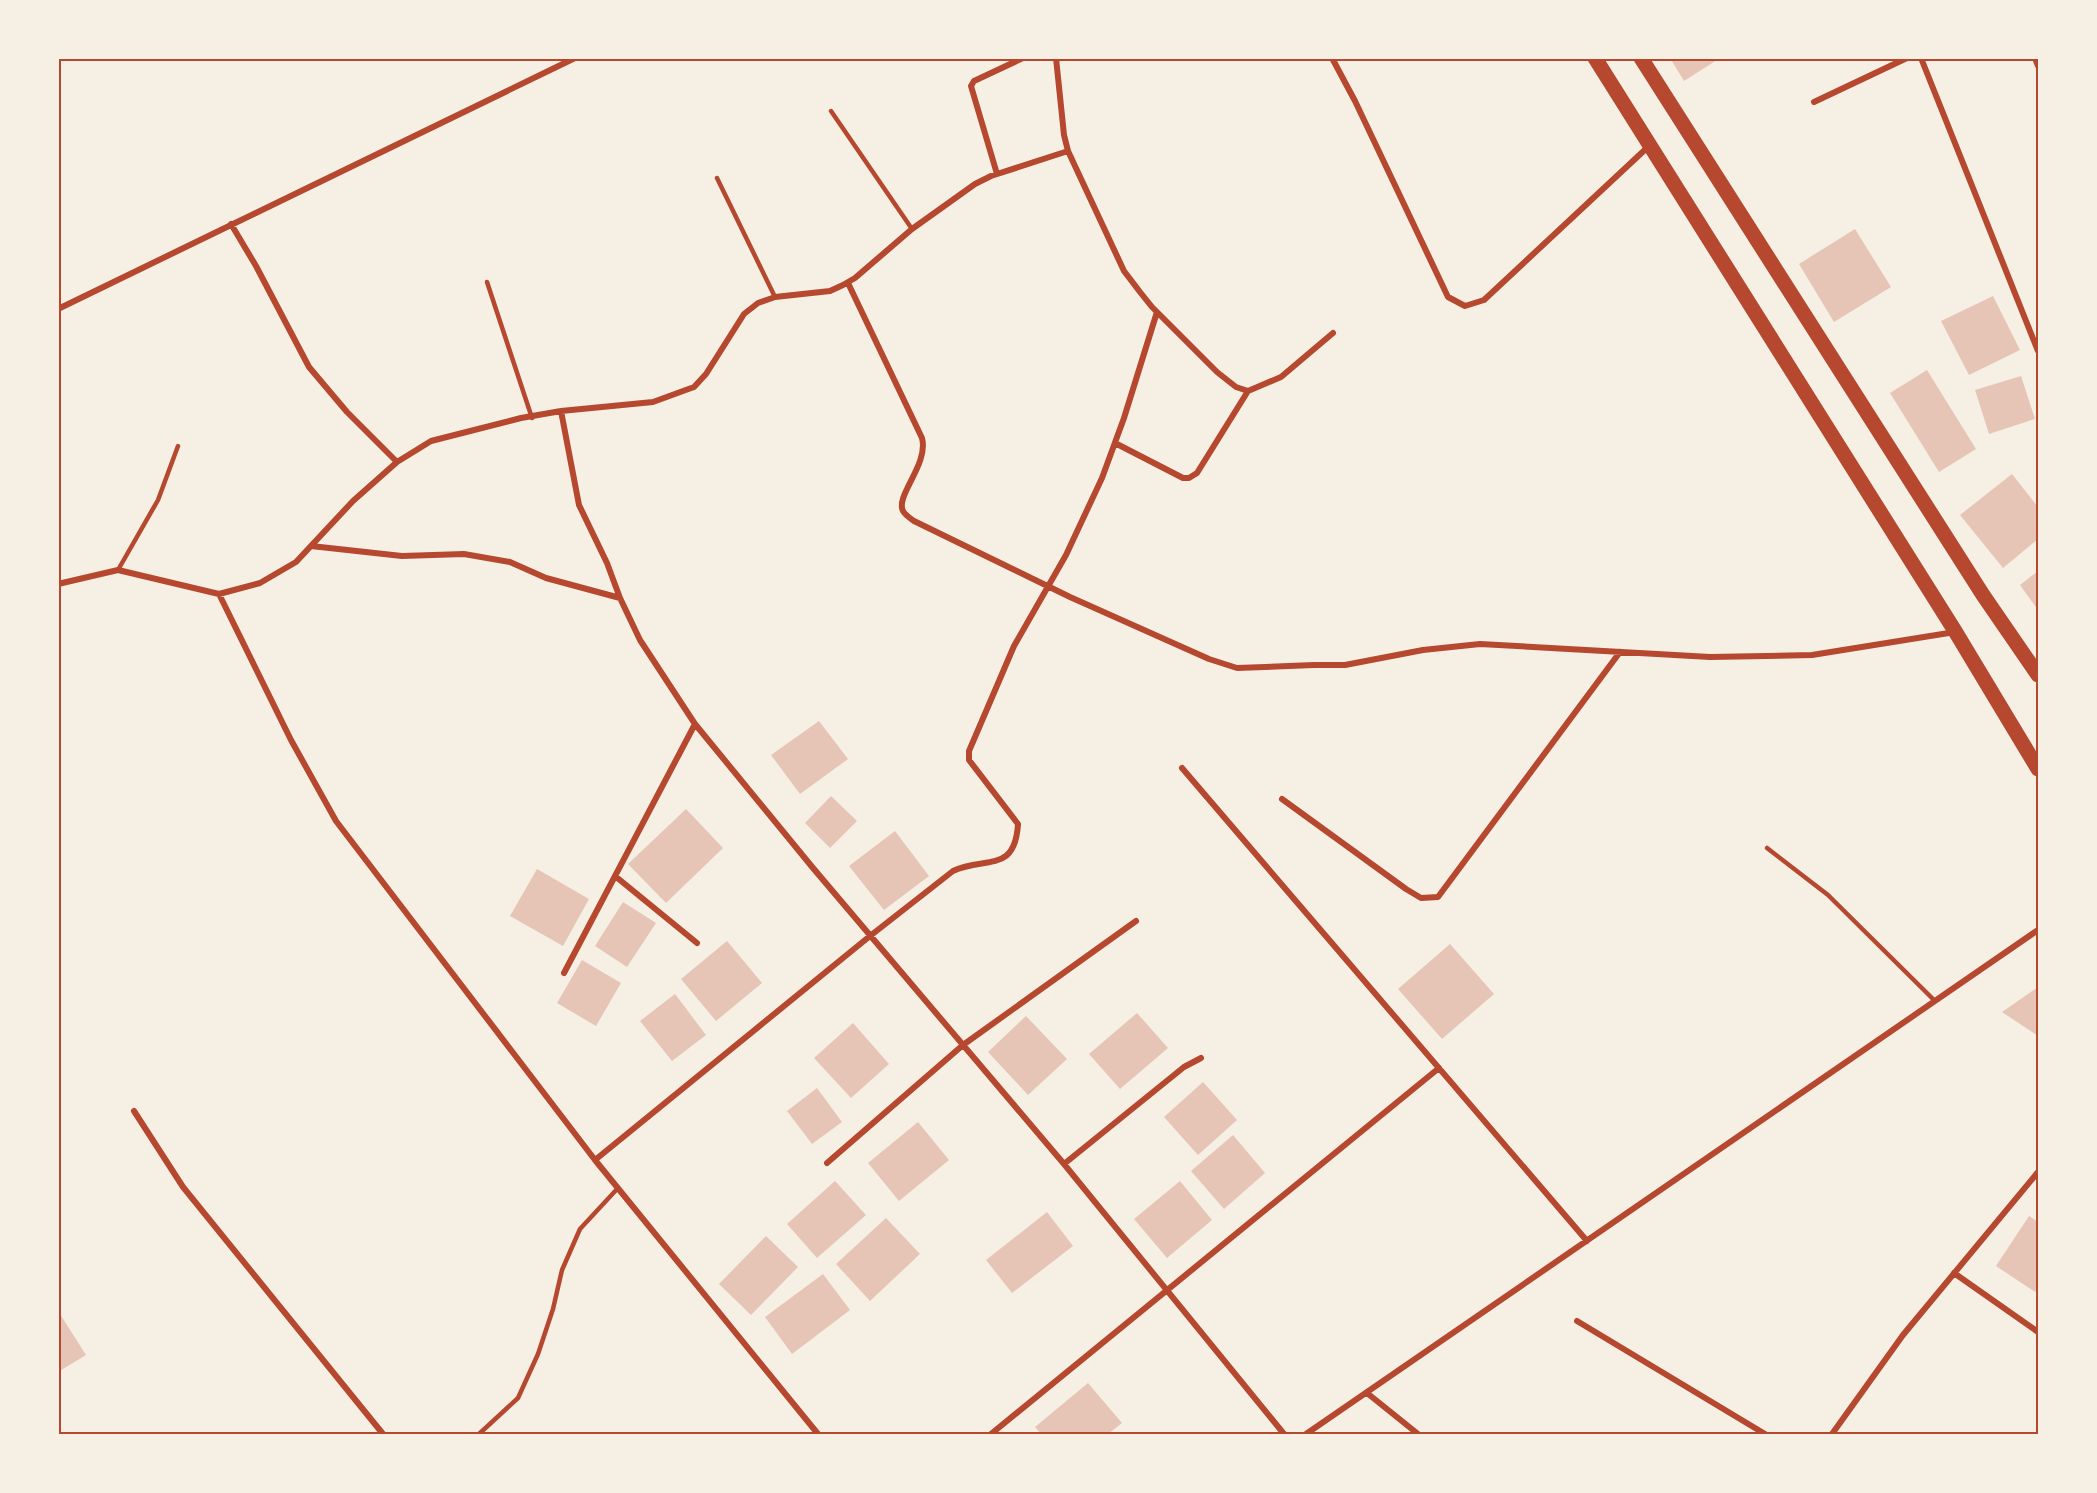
<svg xmlns="http://www.w3.org/2000/svg" width="2097" height="1493" viewBox="0 0 2097 1493" font-family="Commissioner,sans-serif">
<rect width="100%" height="100%" fill="#f6efe4"/>
<path fill="#e6c5b7" d="M1670 58H1720L1684 81Z
M1855 229 1891 287 1834 322 1799 264Z
M1993 296 2020 350 1969 375 1941 321Z
M1927 370 1976 449 1939 472 1890 393Z
M2021 376 2035 419 1989 434 1975 390Z
M2012 474 2038 507V539L2003 568 1960 515Z
M2038 571V610L2020 585Z
M819 721 848 759 800 794 771 755Z
M831 796 857 821 830 848 805 823Z
M686 809 723 848 666 903 628 864Z
M895 831 929 876 884 910 849 866Z
M537 869 589 899 563 946 510 916Z
M623 902 656 923 627 967 595 946Z
M727 941 762 983 716 1021 681 979Z
M1450 944 1494 994 1442 1039 1398 989Z
M582 960 621 983 596 1026 557 1003Z
M2038 987V1036L2002 1012Z
M675 994 706 1035 672 1061 640 1021Z
M1137 1013 1168 1048 1120 1089 1089 1054Z
M1026 1016 1067 1059 1028 1095 988 1052Z
M853 1023 889 1064 851 1098 814 1058Z
M1203 1082 1237 1120 1198 1155 1164 1117Z
M817 1088 842 1122 812 1144 787 1111Z
M918 1122 949 1160 899 1201 868 1163Z
M1233 1135 1265 1173 1224 1209 1191 1171Z
M835 1181 866 1215 817 1258 787 1224Z
M1180 1181 1212 1220 1167 1258 1134 1219Z
M1047 1212 1073 1246 1012 1293 986 1260Z
M2029 1216 2038 1222V1286L2035 1292 1996 1266Z
M886 1218 920 1254 870 1301 836 1264Z
M766 1236 798 1267 751 1315 719 1284Z
M823 1274 850 1310 792 1354 765 1317Z
M58 1311 86 1355 58 1372Z
M1088 1383 1122 1423 1108 1434H1041L1035 1427Z"/>
<g fill="none" stroke-linecap="round" stroke-linejoin="round">
<path stroke="#b5482f" stroke-width="4.5" d="M831 111 912 229
M717 178 775 297
M487 282 532 418
M118 570 158 500 178 446
M1767 848 1828 895 1935 1001
M479 1434 518 1398 538 1354 553 1309 562 1270 580 1229 618 1188"/>
<path stroke="#b5482f" stroke-width="6" d="M1056 58 1064 135 1068 151 1124 271 1140 292 1152 307 1217 372 1236 387 1248 391 1281 377 1333 333
M1332 58 1355 101 1448 297 1465 306 1484 300 1649 146
M1921 58 2038 351
M2035 58 2038 66
M1814 102 1907 58
M997 174 971 86 974 81 1023 58
M231 224 256 266 309 367 347 412 397 462
M848 283 922 438C929 464 895 496 903 511 905 515 910 518 914 521L1070 597 1209 659 1237 668 1314 665H1345L1423 650 1480 644 1710 657 1812 655 1955 632
M58 309 575 58
M1115 443 1183 478H1189L1197 473 1248 391
M311 546 402 556 464 554 510 562 546 578 620 598 607 563 579 505 561 411
M58 584 118 570 219 594 260 583 296 562 353 501 397 462 431 441 521 418 561 411 653 402 694 387 706 374 744 314 758 303 775 297 830 291 843 285 855 278 912 229 975 184 991 176 1068 151
M219 594 291 740 336 821 595 1160 818 1434
M620 598 640 640 695 724 813 868 1064 1164 1284 1434
M1182 768 1587 1241
M1282 799 1406 889 1421 898 1438 897 1620 652
M615 876 697 943
M564 973 695 724
M134 1111 183 1187 383 1434
M595 1160 870 936 953 871C985 856 1015 874 1018 824L969 760V751L1014 646 1066 555 1102 478 1124 418 1157 312
M827 1163 963 1045 1136 921
M1064 1164 1184 1067 1201 1058
M1954 1273 2038 1332
M1577 1321 1765 1434
M1367 1393 1418 1434
M991 1434 1439 1068
M1306 1434 2038 930
M1832 1434 1903 1335 2038 1172"/>
<path stroke="#b5482f" stroke-width="15" d="M1595 58 1955 631 2038 769
M1641 58 1983 595 2038 675"/>
</g>
<rect width="2097" height="1493" fill="none" stroke="#f6efe4" stroke-width="120"/>
<rect x="60" y="60" width="1977" height="1373" fill="none" stroke="#b5482f" stroke-width="2"/>
</svg>
